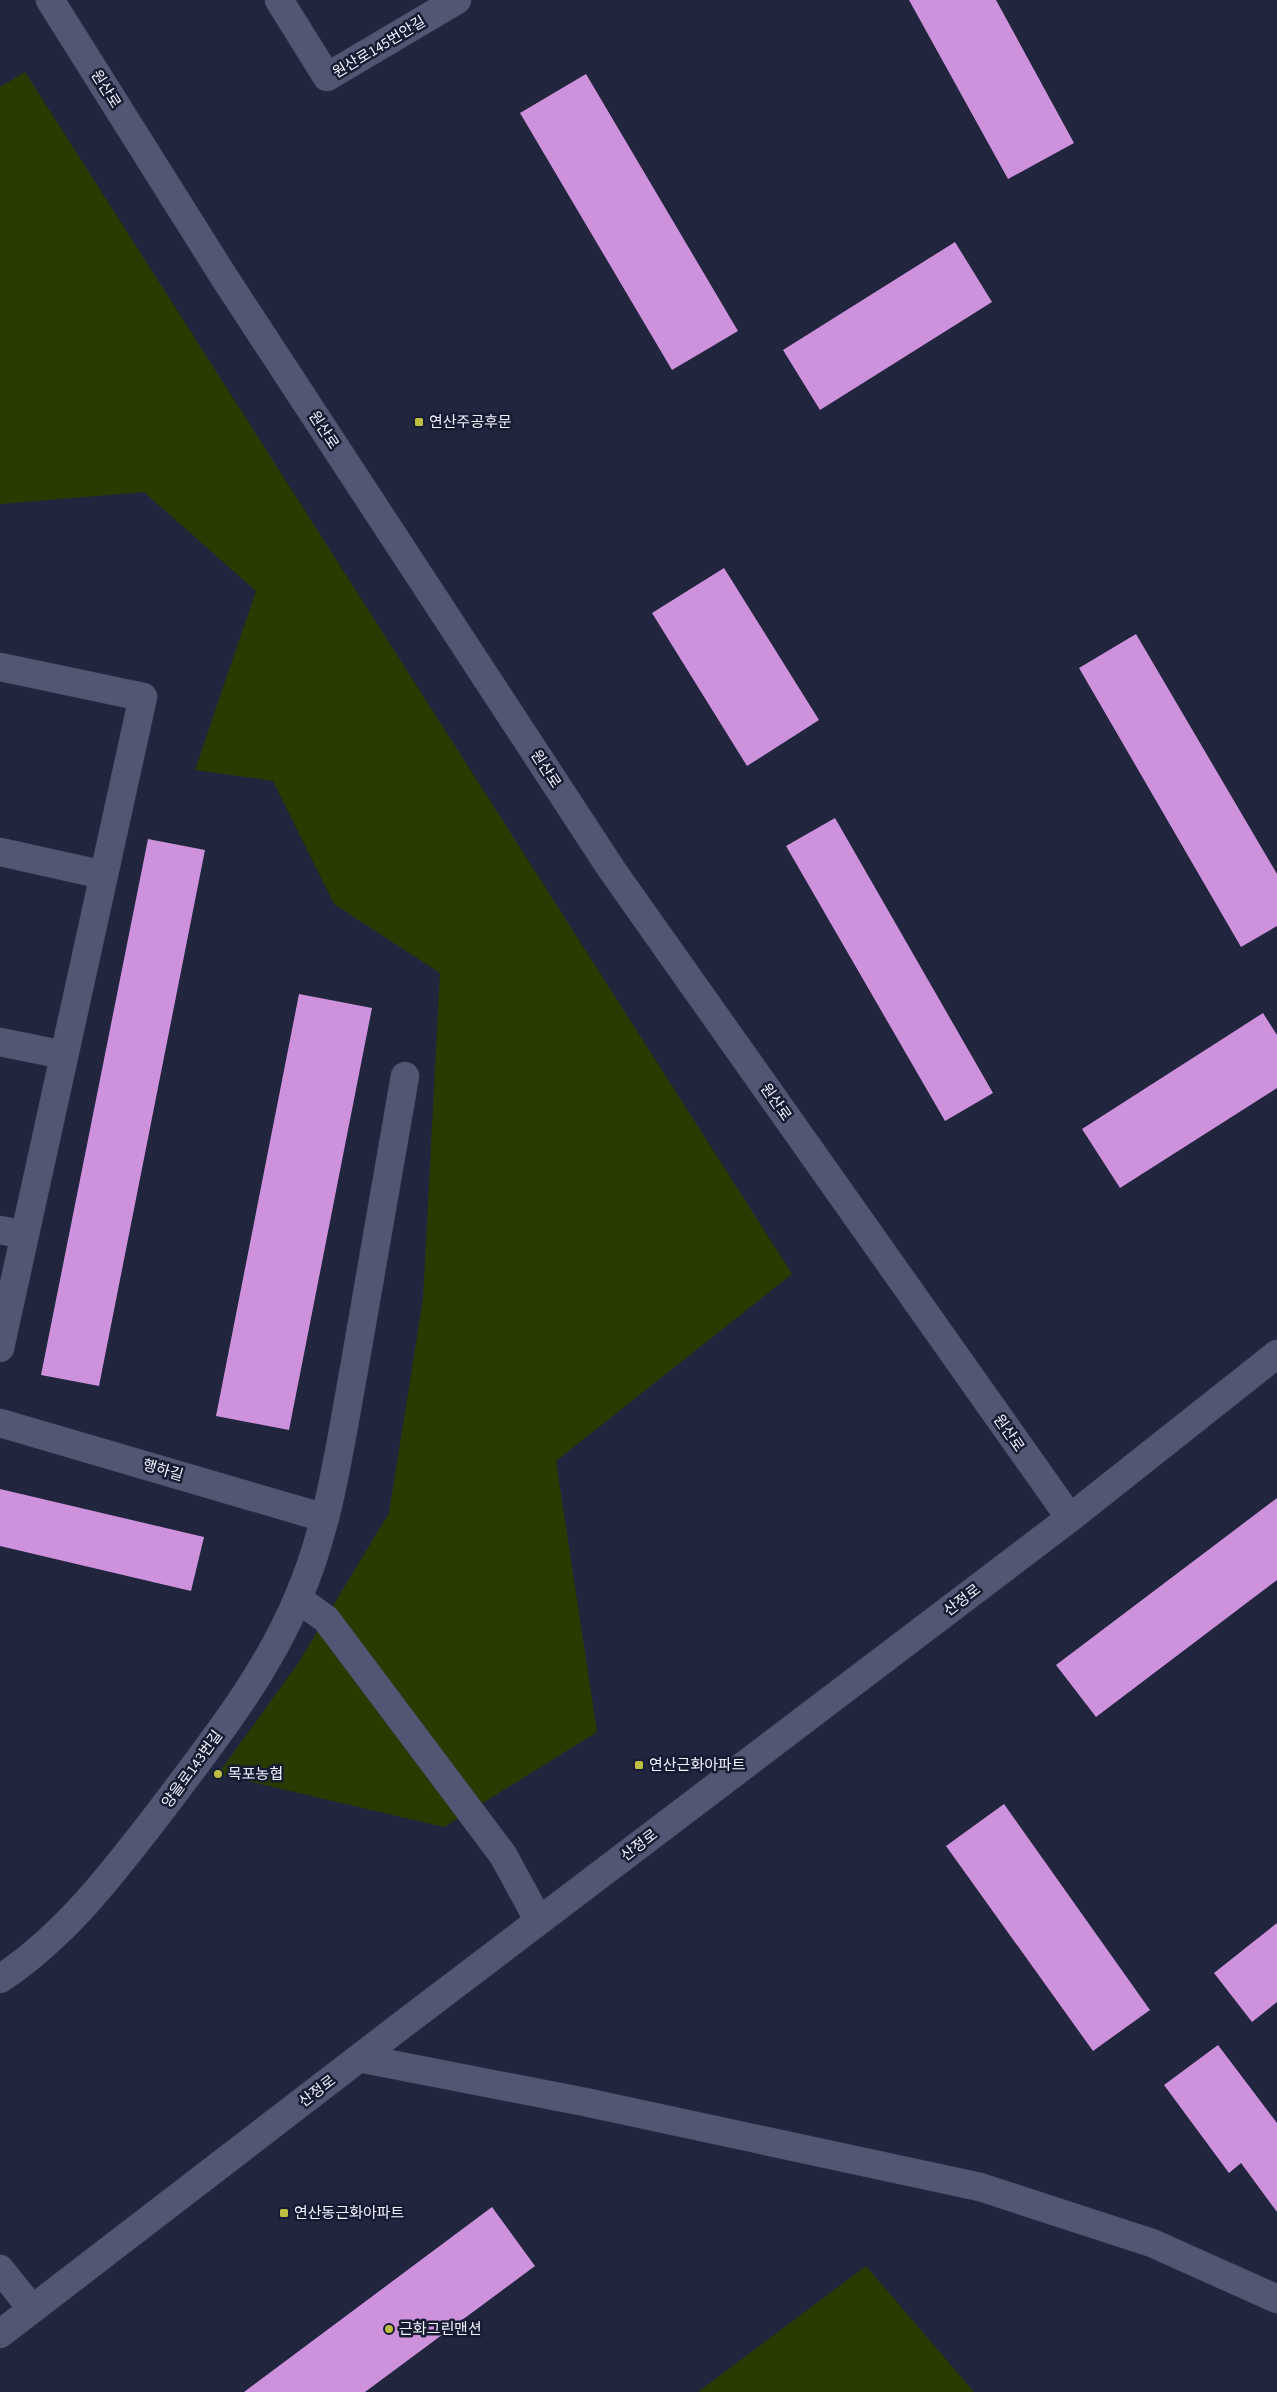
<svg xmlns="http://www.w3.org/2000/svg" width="1277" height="2392" viewBox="0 0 1277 2392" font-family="'Source Sans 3','Noto Sans KR',sans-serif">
<rect width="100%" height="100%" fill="#21253e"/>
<path fill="#283c00" d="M25 72 792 1274 556 1461 597 1732 444 1827 218 1774 299 1662 389 1513 423 1299 440 973 334 904 273 781 195 770 256 591 144 492 0 504V87Z
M866 2266 974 2392H698Z"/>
<path fill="#ce92dd" d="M909 0H996L1074 143 1008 179Z
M586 74 738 331 672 370 520 113Z
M955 242 992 302 820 410 783 350Z
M724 568 819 720 747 766 652 613Z
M1136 634 1277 874V926L1241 947 1079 668Z
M835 818 993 1093 945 1121 786 846Z
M148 839 205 850 99 1386 41 1375Z
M299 994 372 1008 289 1430 216 1416Z
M1263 1013 1277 1035V1088L1120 1188 1082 1129Z
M0 1489 204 1537 191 1591 0 1546Z
M1277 1498V1580L1096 1717 1056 1665Z
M1004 1804 1150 2010 1093 2051 946 1846Z
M1277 1923V2002L1252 2022 1214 1973Z
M1218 2045 1277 2123V2212L1241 2163 1229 2173 1164 2085Z
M492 2207 535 2266 365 2392H244Z"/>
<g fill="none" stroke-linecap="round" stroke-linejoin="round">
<g stroke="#3e4054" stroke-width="29">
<path id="minor" d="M50 0 224 277 612 870 1070 1518
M279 0 327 77 457 0
M0 667 143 697 0 1348
M0 852 104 875
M0 1042 64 1055
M0 1230 25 1235
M0 1423 325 1518
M298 1599 326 1619 503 1855 539 1921
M0 1979C65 1936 112 1874 159 1813 210 1745 265 1677 298 1598 329 1527 340 1446 354 1369 371 1272 388 1174 405 1076
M359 2058 585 2102 980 2187 1152 2243 1277 2299
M0 2269 32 2309
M0 2334 402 2025 1070 1518 1277 1354"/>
</g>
<use href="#minor" stroke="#515773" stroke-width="28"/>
</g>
<g fill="#bebf42" stroke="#181c33" stroke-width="2">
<rect x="414" y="417" width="10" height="10" rx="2.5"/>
<rect x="634" y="1760" width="10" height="10" rx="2.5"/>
<circle cx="218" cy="1774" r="5"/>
<rect x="279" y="2208" width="10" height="10" rx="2.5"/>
<circle cx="389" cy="2329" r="5"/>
</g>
<g text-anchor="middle" stroke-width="5" stroke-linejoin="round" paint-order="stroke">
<g font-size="15" fill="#f1f3fd" stroke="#181c33">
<text transform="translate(379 47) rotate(-31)" y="5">원산로145번안길</text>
<text transform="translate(106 89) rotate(58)" y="5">원산로</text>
<text transform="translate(324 430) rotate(57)" y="5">원산로</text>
<text transform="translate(546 769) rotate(57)" y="5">원산로</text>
<text transform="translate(776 1102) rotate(55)" y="5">원산로</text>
<text transform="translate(1009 1433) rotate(55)" y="5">원산로</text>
<text transform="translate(163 1470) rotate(16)" y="5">행하길</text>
<text transform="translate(962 1600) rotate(-37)" y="5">산정로</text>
<text transform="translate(192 1769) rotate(-54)" y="5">양을로143번길</text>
<text transform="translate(639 1845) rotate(-37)" y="5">산정로</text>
<text transform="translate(317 2091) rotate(-37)" y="5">산정로</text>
</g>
<g font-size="15" fill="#f1f3fd" stroke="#181c33" text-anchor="start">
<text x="429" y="427">연산주공후문</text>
<text x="649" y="1770">연산근화아파트</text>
<text x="228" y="1779">목포농협</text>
<text x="294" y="2218">연산동근화아파트</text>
<text x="399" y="2334">근화그린맨션</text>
</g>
</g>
</svg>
